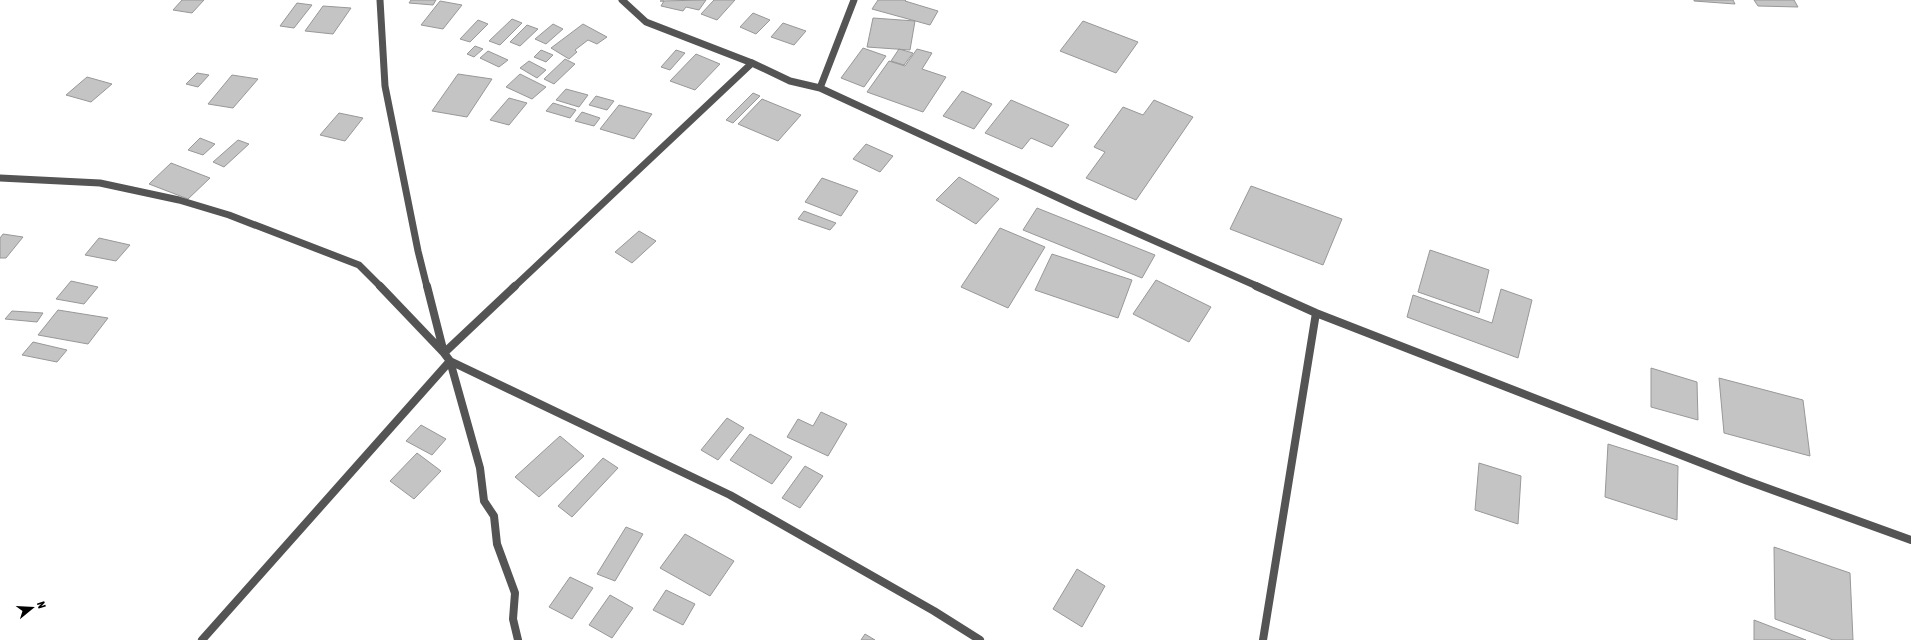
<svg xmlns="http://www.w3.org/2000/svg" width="1911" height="640" viewBox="0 0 1911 640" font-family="'Asap Condensed',sans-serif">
<rect width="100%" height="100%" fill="#fff"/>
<path fill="#c4c4c4" stroke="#989898" d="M182 0H204L192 13 173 10Z
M411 0H436L433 5 409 3Z
M706 0 699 10 686 7 683 11 661 6 664 1H660Z
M714 0H735L717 20 701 14Z
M878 0H906L905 1 938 11 930 25 872 9Z
M1694 0H1733L1735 4 1694 1Z
M1754 0H1794L1798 7 1758 6Z
M440 1 462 5 443 29 421 25Z
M297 3 312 5 294 28 280 26Z
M323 6 351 8 333 34 305 31Z
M753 13 770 20 756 34 740 27Z
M873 18 915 21 910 50 867 47Z
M512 19 522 23 500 45 489 41Z
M478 20 488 24 470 42 460 39Z
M1083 21 1138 42 1116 73 1060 51Z
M783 23 806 31 794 45 771 37Z
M553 24 563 29 546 44 535 39Z
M583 24 607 37 597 44 588 40 575 50 577 52 569 59 551 48Z
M527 25 538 29 520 46 510 42Z
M475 46 483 49 474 57 467 54Z
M863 48 886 56 864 87 841 78Z
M899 49 913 53 904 65 891 61Z
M917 49 932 53 922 69 946 77 923 112 867 92 889 61 905 66Z
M541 50 553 55 546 62 534 57Z
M676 50 685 53 670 70 661 67Z
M488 51 508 60 499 67 480 58Z
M696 54 720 64 695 90 670 81Z
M565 59 575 64 554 84 544 79Z
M529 61 546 70 537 78 520 68Z
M197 73 209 75 198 87 186 84Z
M458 74 492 79 467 117 432 111Z
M520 74 546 87 532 99 506 87Z
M232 75 258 79 233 108 208 104Z
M87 77 112 84 91 102 66 95Z
M566 89 588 95 579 107 556 100Z
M962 91 992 104 974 129 943 116Z
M753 93 760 96 733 123 726 120Z
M596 96 614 101 607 110 589 105Z
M509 98 527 103 509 125 490 120Z
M762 99 801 115 778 141 738 124Z
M1011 100 1069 125 1052 147 1031 138 1022 149 985 133Z
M1154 100 1193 117 1136 200 1086 178 1105 152 1094 147 1123 107 1143 115Z
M553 103 576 110 570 118 546 111Z
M619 105 652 114 634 139 600 129Z
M582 112 600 118 594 126 575 121Z
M339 113 363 118 345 141 320 135Z
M200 138 215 144 203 155 188 150Z
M238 140 249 144 224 167 213 162Z
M866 144 893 156 880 172 853 159Z
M171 163 210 178 188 199 149 184Z
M959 177 999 199 976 224 936 200Z
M822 178 858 191 841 216 805 202Z
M1251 186 1342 219 1323 265 1230 229Z
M1037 208 1155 255 1142 278 1023 230Z
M804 211 836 223 830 230 798 219Z
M1000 228 1045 247 1008 308 961 287Z
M639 231 656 241 632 263 615 252Z
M3 234 23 237 6 258H0V238Z
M99 238 130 245 116 261 85 255Z
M1430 250 1489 270 1479 313 1418 292Z
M1052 254 1132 280 1118 318 1035 290Z
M1156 280 1211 307 1189 342 1133 314Z
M71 281 98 287 84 304 56 299Z
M1501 289 1532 300 1518 358 1407 317 1413 295 1492 323Z
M58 310 108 318 88 344 38 335Z
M12 311 43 313 37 322 5 319Z
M33 342 67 350 57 362 22 355Z
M1651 368 1697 382 1698 420 1651 407Z
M1719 378 1803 400 1810 456 1724 433Z
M821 412 847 424 828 456 787 437 798 419 813 426Z
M727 418 744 428 718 460 701 450Z
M421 425 446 439 432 455 406 441Z
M750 434 792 457 772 484 730 460Z
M560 436 584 456 539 497 515 477Z
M1608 444 1678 466 1677 520 1605 497Z
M417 453 441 471 414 499 390 481Z
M603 458 618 468 572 517 558 506Z
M1479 463 1521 476 1518 524 1475 510Z
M805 466 823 476 800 508 782 498Z
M626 527 643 534 615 581 597 574Z
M685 534 734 561 710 596 660 568Z
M1774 547 1850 573 1853 640H1833L1775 619Z
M1077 569 1105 586 1082 627 1053 609Z
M570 577 593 588 572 619 549 607Z
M666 590 695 604 683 625 653 610Z
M610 595 633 608 612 638 589 625Z
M1754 620 1806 640H1754Z
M865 634 875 640H861Z"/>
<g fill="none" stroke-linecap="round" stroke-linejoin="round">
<path stroke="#545454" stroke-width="7" d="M380 0 385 86 418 251 427 287
M622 0 646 22 752 63 790 81 820 88 1078 207 1259 287
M820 88 854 0
M0 178 100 183 179 200 229 215 359 265 381 287
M514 287 752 63"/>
<path stroke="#545454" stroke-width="8" d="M380 286 444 353 515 286
M427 286 444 353 450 361 480 468 484 501 494 516 497 544 515 593 513 619 518 640
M1256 286 1316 313 1745 480 1911 540
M450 361 730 495 934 611 980 640
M202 640 450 361
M1263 640 1316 313"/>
</g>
<g transform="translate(32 608) rotate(72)" stroke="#ffffff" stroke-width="3" paint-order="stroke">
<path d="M0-3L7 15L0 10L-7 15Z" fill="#000000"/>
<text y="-6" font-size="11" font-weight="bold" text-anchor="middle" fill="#000000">N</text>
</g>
</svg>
